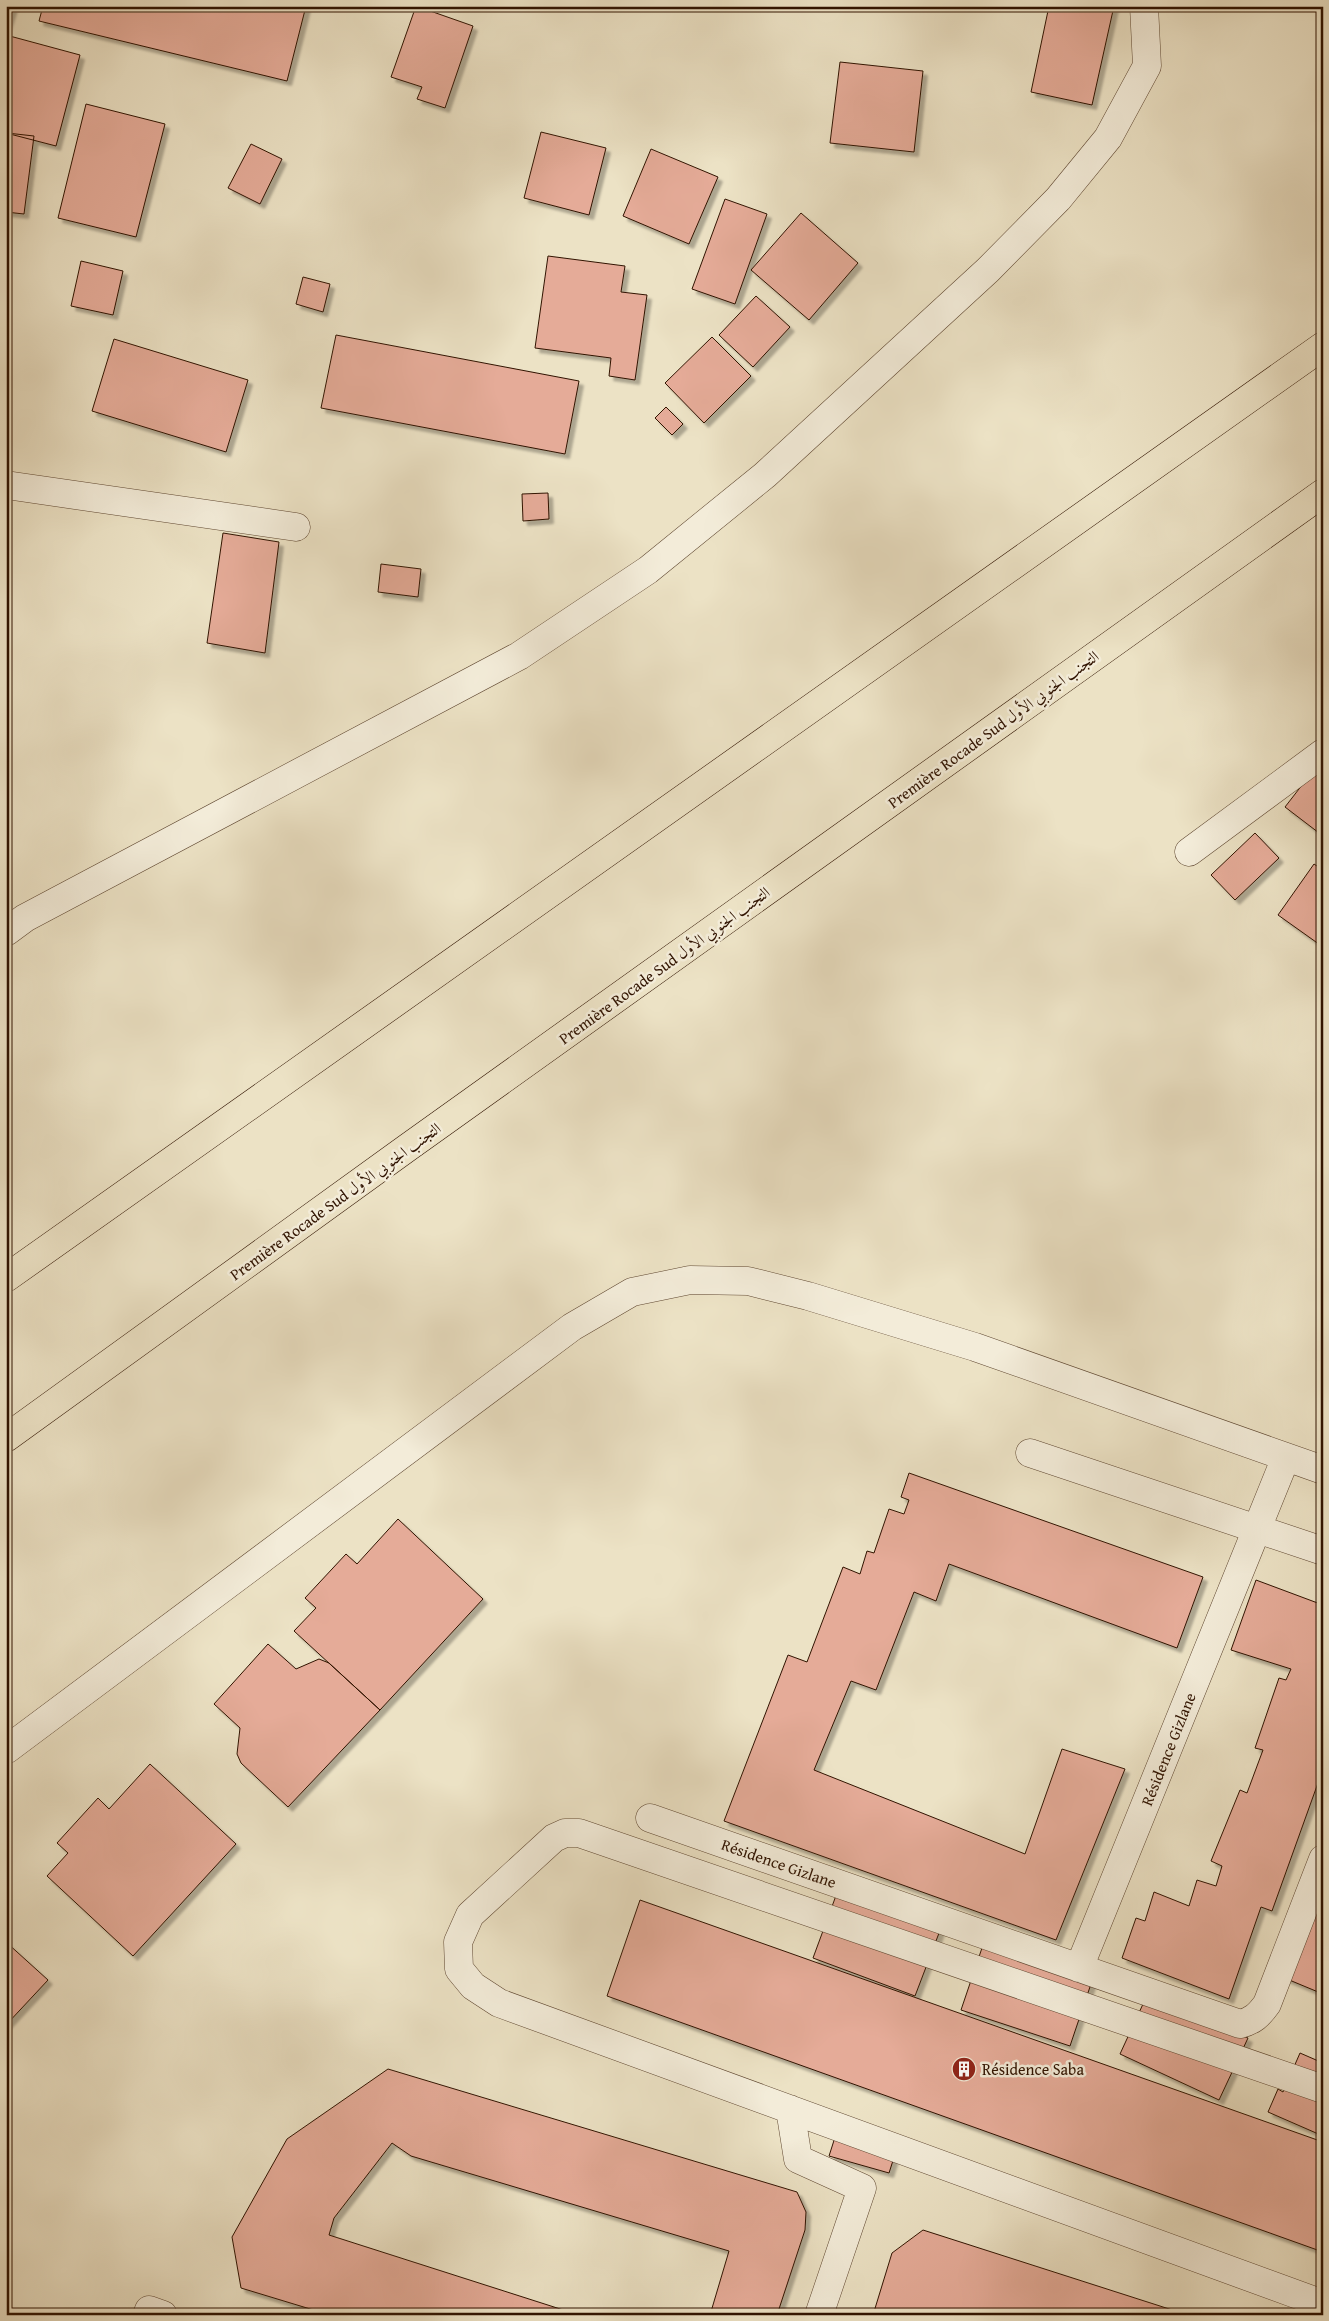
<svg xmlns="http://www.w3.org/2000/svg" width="1329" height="2321" viewBox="0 0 1329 2321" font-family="'Gentium Book Plus',Amiri,serif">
<defs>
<filter id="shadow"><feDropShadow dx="4.5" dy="4.5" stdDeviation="1" flood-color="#0004"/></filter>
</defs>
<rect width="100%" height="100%" fill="#ece2c5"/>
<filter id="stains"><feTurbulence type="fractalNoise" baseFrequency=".004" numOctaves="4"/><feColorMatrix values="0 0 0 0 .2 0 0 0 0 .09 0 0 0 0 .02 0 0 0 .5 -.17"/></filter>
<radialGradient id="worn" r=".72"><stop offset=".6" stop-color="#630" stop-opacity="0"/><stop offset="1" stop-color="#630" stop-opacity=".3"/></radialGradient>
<path fill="#e5ab98" stroke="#301300" filter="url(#shadow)" d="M6 6H13L7 25H6Z
M43 6H306L287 81 39 21Z
M416 6 473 26 445 108 417 99 422 87 391 77Z
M1049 6H1114L1092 105 1031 92Z
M6 35 80 55 56 146 6 133Z
M840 62 923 71 914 152 830 143Z
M86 104 165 124 136 237 58 218Z
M541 132 606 148 589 215 524 198Z
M7 133 34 136 24 214 6 212Z
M251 144 282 159 260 204 228 188Z
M651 149 718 177 689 244 623 216Z
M725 199 767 214 735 304 692 289Z
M801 213 858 263 809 320 751 270Z
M548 256 625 266 621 292 647 295 635 380 609 376 611 358 535 348Z
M81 261 123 271 113 315 71 306Z
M303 277 330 284 323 312 296 304Z
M756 296 790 327 753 367 719 335Z
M336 335 579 381 565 454 321 408Z
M712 337 751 376 704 423 665 383Z
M114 339 248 380 226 452 92 411Z
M666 407 683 424 672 435 655 418Z
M548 493 549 519 523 521 522 494Z
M223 533 279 542 265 653 207 643Z
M381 564 421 569 418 597 378 592Z
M1323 758V836L1285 807Z
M1255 833 1279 858 1235 900 1211 875Z
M1314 864 1323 870V947L1278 915Z
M909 1473 1203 1577 1177 1648 949 1564 936 1601 914 1592 876 1690 851 1681 814 1770 1025 1854 1062 1749 1125 1769 1056 1940 724 1821 788 1655 807 1662 843 1567 860 1574 867 1551 874 1553 889 1509 904 1514 909 1500 901 1497Z
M398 1519 483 1599 380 1710 294 1631 316 1608 305 1598 346 1554 357 1564Z
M1256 1580 1323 1605V1769L1272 1911 1261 1907 1229 1999 1122 1958 1136 1918 1145 1921 1154 1892 1189 1906 1197 1880 1216 1886 1222 1866 1211 1861 1240 1790 1247 1793 1263 1750 1255 1748 1279 1678 1286 1680 1291 1669 1231 1650Z
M268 1644 296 1669 319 1659 329 1663 380 1710 288 1807 241 1763 237 1754 240 1728 214 1704Z
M150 1764 236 1844 133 1956 47 1876 68 1853 57 1843 98 1798 109 1809Z
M1323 1863V1994L1270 1972Z
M841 1882 944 1920 915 1996 813 1958Z
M640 1900 1323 2142V2252L607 1996Z
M985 1939 1094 1975 1070 2046 961 2010Z
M6 1942 48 1980 6 2025Z
M1149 1991 1248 2038 1219 2100 1120 2054Z
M1300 2053 1323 2063V2136L1268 2112 1278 2089 1283 2092Z
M388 2069 797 2192 806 2212 805 2230 777 2315H710L729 2251 411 2156 392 2143 334 2218 329 2235 579 2315H330L241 2288 232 2237 287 2139Z
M837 2131 897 2148 889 2173 829 2156Z
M923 2230 1188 2315H947L934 2311 933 2315H873L892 2253Z"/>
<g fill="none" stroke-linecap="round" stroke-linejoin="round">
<g stroke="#5f4731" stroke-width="29">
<path id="minor" d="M6 485 296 527
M1189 852 1323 753
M6 932 25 918 519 656 648 570 765 475 988 270 1058 199 1108 138 1147 66 1144 6
M1030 1453 1323 1551
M6 1750 572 1327 632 1292 690 1280 748 1281 808 1296 975 1347 1323 1470
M650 1818 1240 2024C1253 2021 1259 2015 1267 2004L1323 1859
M1079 1968 1286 1457
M1323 2089 579 1833H565L554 1838 470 1915 458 1942 459 1969 473 1986 499 2003 1323 2304
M790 2109 798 2159 862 2188 819 2315
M147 2315 149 2310 163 2315"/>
</g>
<g stroke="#301300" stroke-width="29">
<path id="highway" d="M6 1278 1323 346
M6 1438 407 1148 1323 493"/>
</g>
<use href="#minor" stroke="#f3ecd9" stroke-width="28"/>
<use href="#highway" stroke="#ece2c5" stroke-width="28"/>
</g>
<defs>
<g id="building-disc" transform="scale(1.25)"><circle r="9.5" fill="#8f2418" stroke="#f3ecd9"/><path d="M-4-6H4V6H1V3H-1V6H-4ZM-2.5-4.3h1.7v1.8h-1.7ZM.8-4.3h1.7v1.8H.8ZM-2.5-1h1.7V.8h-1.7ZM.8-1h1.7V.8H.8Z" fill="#fff"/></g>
</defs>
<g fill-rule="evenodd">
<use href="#building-disc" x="964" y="2069"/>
</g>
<g text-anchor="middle" stroke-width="5" stroke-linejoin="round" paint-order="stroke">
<g font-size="16" fill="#301300" stroke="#f3ecd9">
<text transform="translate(993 729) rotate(-36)" y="6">Première Rocade Sud التجنب الجنوبي الأول</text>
<text transform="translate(664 965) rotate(-36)" y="6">Première Rocade Sud التجنب الجنوبي الأول</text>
<text transform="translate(335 1201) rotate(-36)" y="6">Première Rocade Sud التجنب الجنوبي الأول</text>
<text transform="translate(1168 1749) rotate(-68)" y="6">Résidence Gizlane</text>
<text transform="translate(779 1863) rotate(19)" y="6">Résidence Gizlane</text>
</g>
<g font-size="16" fill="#301300" stroke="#f3ecd9" text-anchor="start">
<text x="982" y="2075">Résidence Saba</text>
</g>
</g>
<rect width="1329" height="2321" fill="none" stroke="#ece2c5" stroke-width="25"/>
<rect x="8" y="8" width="1314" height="2306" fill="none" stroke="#301300" stroke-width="2.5"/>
<rect x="12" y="12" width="1304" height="2296" fill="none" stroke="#301300"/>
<rect width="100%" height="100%" filter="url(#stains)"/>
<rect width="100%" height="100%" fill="url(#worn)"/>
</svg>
